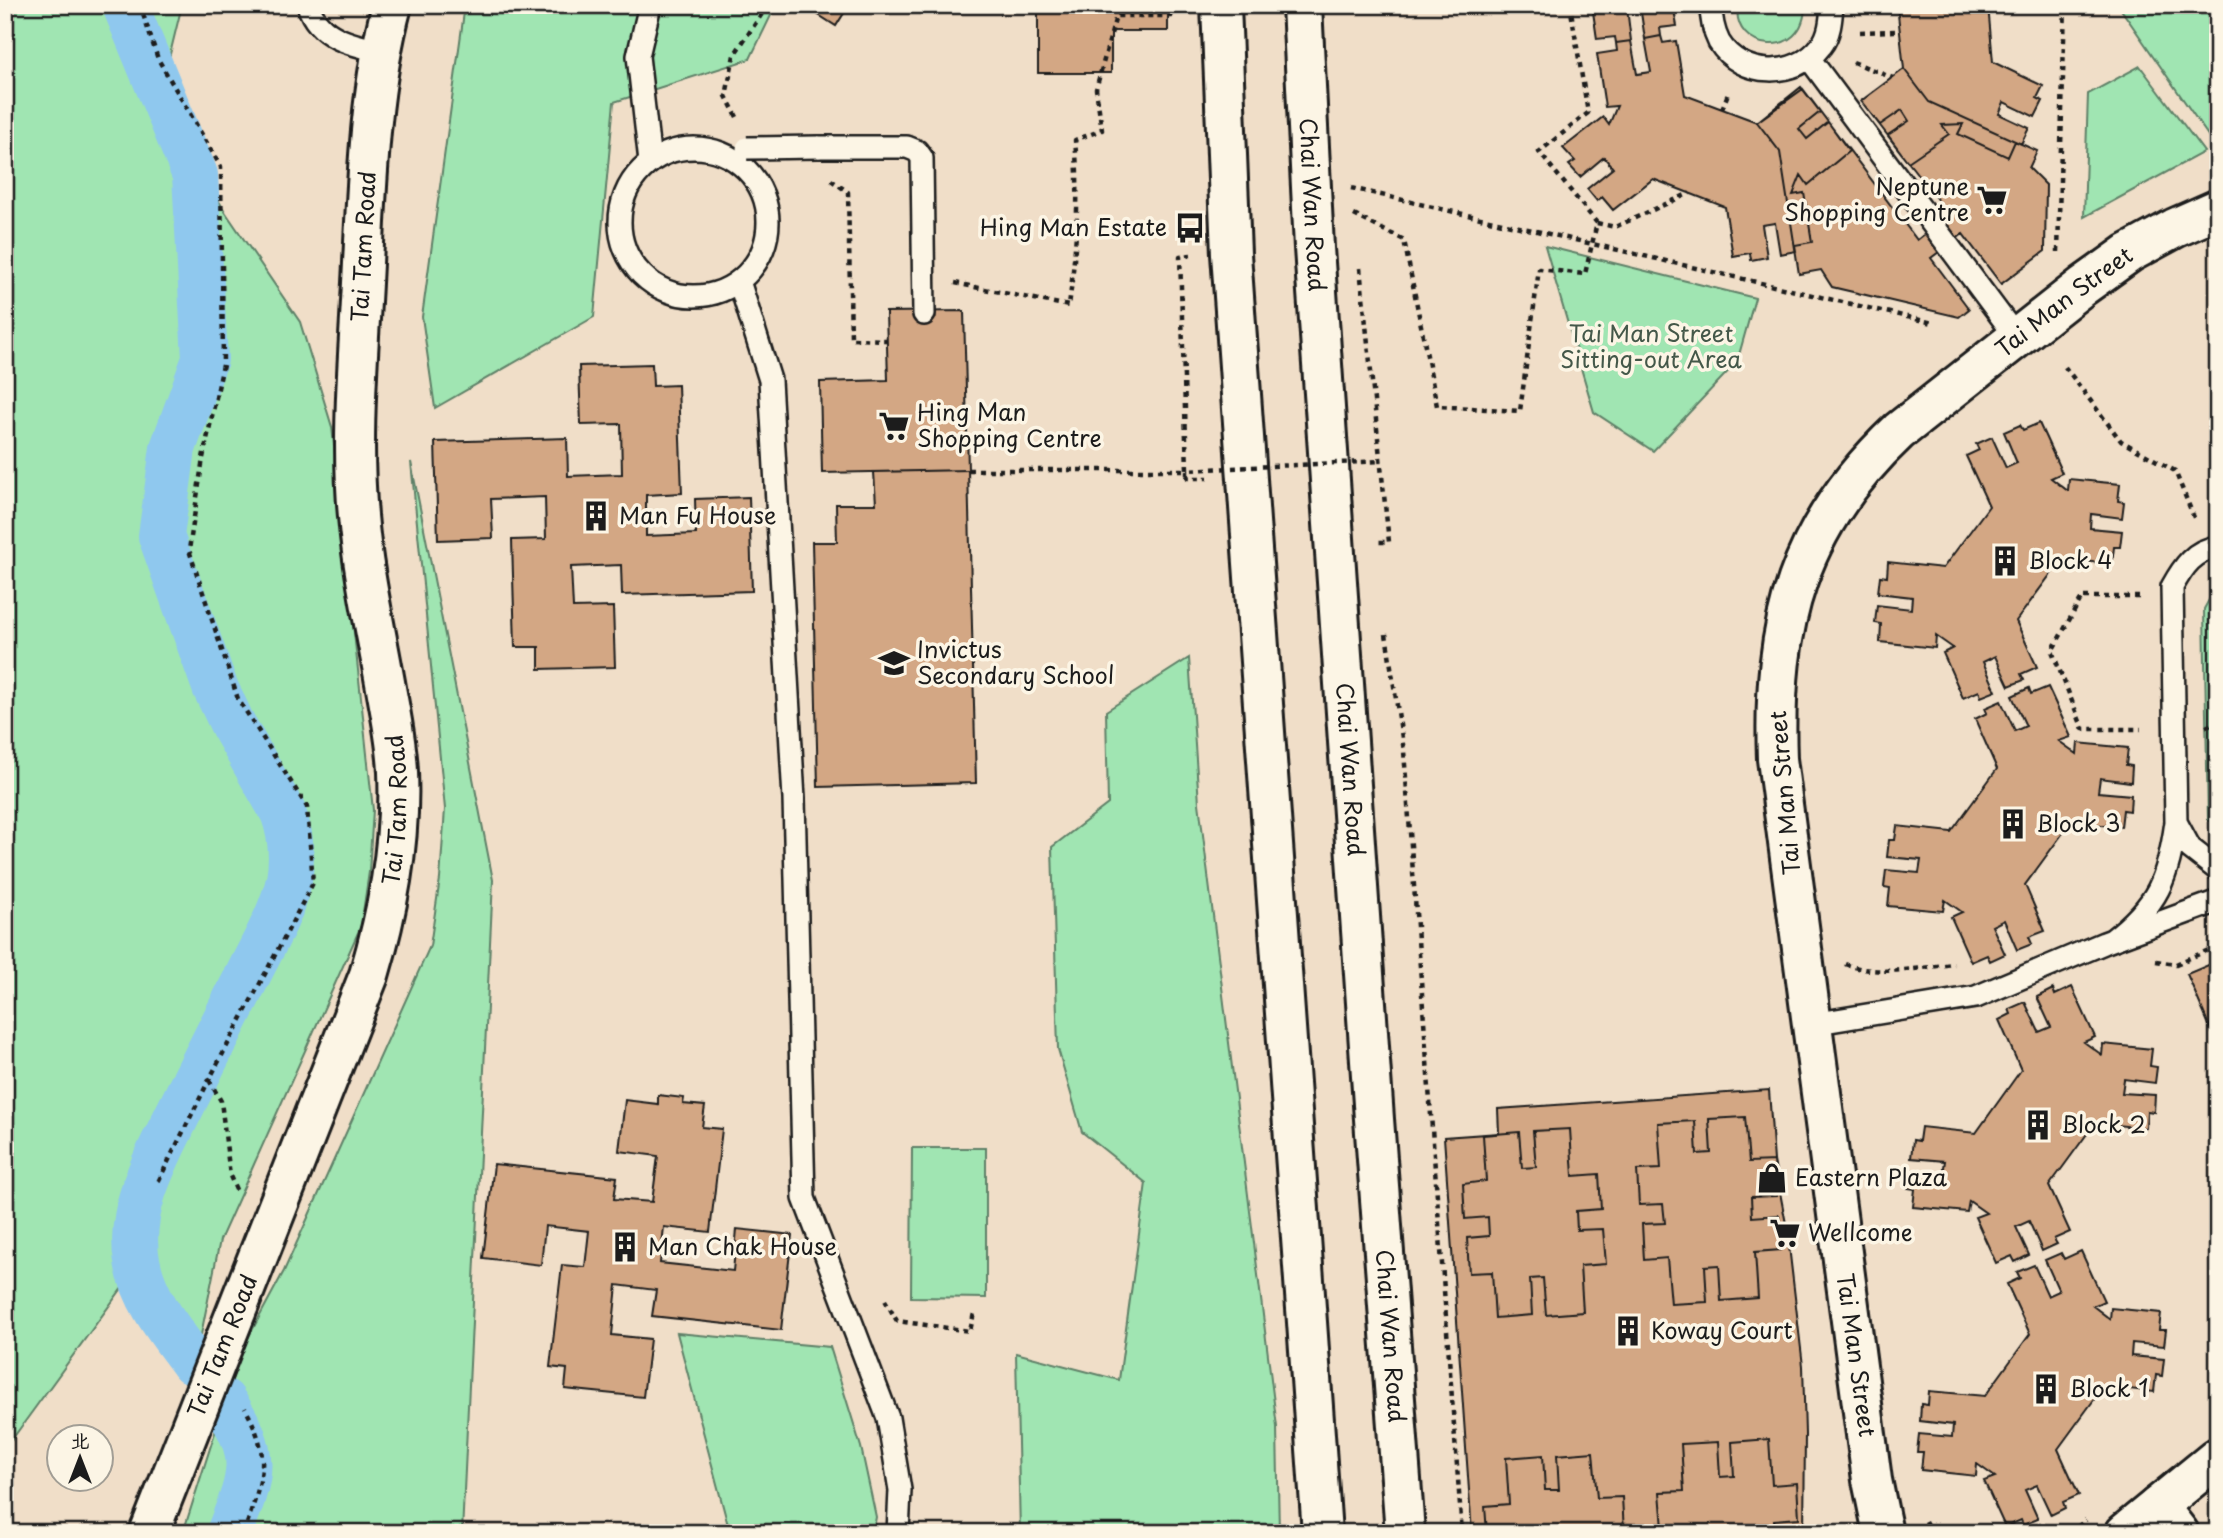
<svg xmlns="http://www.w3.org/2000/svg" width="2223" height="1538" viewBox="0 0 2223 1538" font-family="'Playpen Sans','LXGW WenKai TC',sans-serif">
<rect width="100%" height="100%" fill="#f0dec8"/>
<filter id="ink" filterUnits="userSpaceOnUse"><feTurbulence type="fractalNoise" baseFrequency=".0143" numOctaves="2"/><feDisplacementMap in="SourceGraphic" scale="14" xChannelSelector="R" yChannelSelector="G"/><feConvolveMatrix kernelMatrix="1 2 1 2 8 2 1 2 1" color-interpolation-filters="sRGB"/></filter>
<g filter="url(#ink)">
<path fill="#a0e5b2" stroke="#5e8067" stroke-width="2" d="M5 5H182L159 99 226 213 300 322 332 427 373 810 369 872 361 926 220 1240 195 1365 128 1280 5 1449Z
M465 5H776L750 59 614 102 594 317 435 408 422 317Z
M1738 5H1805C1805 62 1730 52 1738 5Z
M2118 5H2218V150Z
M2140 66 2204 152 2084 217 2088 94Z
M1545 246 1755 298 1737 362 1653 451 1594 412Z
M411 462 493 880 462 1533H183L241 1351 284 1271 430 946 440 879 445 809Z
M2218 593V824L2208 820 2204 609 2210 598Z
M1189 658 1199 803 1277 1427 1279 1533H1020L1016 1353 1119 1380 1146 1183 1082 1132 1058 1049 1052 847 1108 804 1106 711Z
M912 1148H986V1298L911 1297Z
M677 1333 830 1347 861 1447 876 1517 873 1533H730Z"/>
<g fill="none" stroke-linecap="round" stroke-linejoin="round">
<path stroke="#8fc8ee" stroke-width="46" d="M125 5 195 175 205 359 173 448 161 536 215 687 232 723 283 812C291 834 293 856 289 880 282 914 262 946 247 977 222 1026 197 1075 173 1124 152 1166 128 1213 137 1261 144 1300 170 1331 193 1362
M223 1401C260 1455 252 1475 229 1533"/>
</g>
<path fill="#d3a784" stroke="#1c1c1c" stroke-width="2" d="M803 5H849L836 26Z
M1038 5H1168V31H1111V73H1038Z
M1592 5H1673L1677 26 1660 28 1661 36 1645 39 1640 6 1627 8 1631 41 1616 43 1615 37 1597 39Z
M1897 5H1988L1993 62 2043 86 2037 98 2043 101 2035 117 2004 102 1999 114 2029 128 2021 144 2015 141 2008 157 1958 134 1963 124 1942 125 1949 134 1908 162 1888 135 1909 121 1902 110 1880 125 1861 101 1904 69Z
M1661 36 1663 43 1676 41 1685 95 1757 122 1801 87 1820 112 1799 129 1807 139 1828 122 1849 151 1808 185 1801 175 1793 195 1804 193 1812 242 1795 245 1796 251 1780 254 1775 223 1762 225 1767 257 1751 260 1750 253 1733 256 1725 207 1653 179 1613 210 1602 197 1597 201 1587 189 1613 168 1604 157 1580 177 1569 165 1575 161 1563 148 1603 117 1609 125 1617 106 1605 107 1597 54 1617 51 1616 43 1631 41 1637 74 1651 72 1645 39Z
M1904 69 1929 102 2037 151 2029 168 2046 185 2045 251 2001 284 1963 234 1931 258 1969 309 1959 317 1832 287 1821 270 1799 274 1780 152 1757 122 1803 89 1917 240 1949 215 1861 101Z
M964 311 968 470 822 473 820 382 888 380 886 312Z
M652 364 653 386 678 385 682 493 646 495V536L696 534 695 499 749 497 752 591 622 595 621 565 571 567 573 608 613 607 615 667 539 669V647H515L512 540 546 539 545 497 491 499 493 538 438 540 435 442 567 438 568 476 622 474 621 424 581 425 579 366Z
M2039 423 2062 473 2051 478 2068 491 2069 479 2120 484 2118 501 2124 502 2122 518 2091 514 2090 528 2122 531 2120 547H2114L2112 564 2062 559 2016 621 2037 667 2021 674 2024 680 2009 686 1995 656 1983 662 1996 691 1981 697 1979 691 1963 698 1943 653 1953 648 1936 636 1935 648 1880 642 1881 624 1875 623 1877 605 1911 609 1912 597 1878 593 1880 576 1887 577 1888 562 1943 568 1989 506 1966 456 1979 450 1976 444 1992 437 2006 468 2017 463 2004 432 2020 425 2023 430Z
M968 470 976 783 818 787 812 542H837L836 504H876L874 472Z
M2048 687 2071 737 2059 741 2077 754 2078 743 2128 748 2126 765 2132 766 2131 782 2100 778 2098 792 2131 795 2130 811 2123 810 2121 827 2071 822 2025 885 2045 931 2029 937 2032 944 2017 950 2004 920 1992 926 2005 954 1990 961 1987 955 1971 962 1951 917 1962 912 1945 900 1943 911 1888 906 1890 888 1884 887 1886 870 1919 873 1921 860 1887 857 1889 840H1895L1897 826 1951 832 1997 769 1975 719 1987 713 1985 708 2001 701 2015 731 2026 726 2012 696 2029 688 2031 694Z
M2218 961V1046L2187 974Z
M2072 987 2095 1037 2084 1042 2102 1055 2103 1044 2152 1049 2150 1066 2157 1067 2155 1083 2124 1079 2122 1093 2155 1095 2154 1112 2147 1111 2146 1128 2095 1123 2049 1186 2070 1232 2054 1239 2057 1244 2042 1251 2029 1221 2016 1227 2029 1255 2015 1262 2012 1256 1996 1263 1975 1217 1986 1213 1969 1201 1967 1212 1913 1207 1915 1189 1908 1188 1910 1170 1943 1174 1945 1161 1911 1158 1913 1140 1919 1141 1921 1127 1976 1133 2021 1070 1999 1020 2011 1014 2009 1009 2025 1002 2039 1032 2051 1027 2037 997 2053 989 2055 995Z
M1769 1090 1774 1161 1787 1229 1803 1366 1805 1434 1804 1533H1472L1444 1137 1499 1133 1498 1109Z
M658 1095 684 1098 683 1104 705 1106 702 1127 722 1129 710 1232 664 1227 660 1263 733 1271 737 1229 792 1235 781 1330 652 1316 656 1290 617 1285 612 1335 650 1339 643 1397 565 1389 567 1369 550 1367 562 1265 585 1267 589 1231 545 1226 541 1265 483 1258 494 1164 617 1177 614 1199 652 1202 658 1156 619 1151 625 1100 658 1104Z
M1745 1117 1749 1162 1774 1161 1777 1196 1751 1197 1752 1217 1779 1215 1781 1250 1755 1252 1758 1298 1721 1301 1719 1265 1705 1266 1707 1302 1671 1304 1667 1258 1644 1260 1642 1224 1665 1223 1663 1204 1639 1205 1637 1170 1661 1169 1658 1123 1695 1121 1697 1154 1711 1153 1709 1119Z
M1570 1129 1573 1176 1599 1174 1601 1209 1576 1211 1577 1230 1603 1229 1606 1264 1580 1266 1583 1312 1546 1315 1543 1278 1530 1279 1532 1315 1495 1318 1492 1272 1469 1273 1467 1238 1489 1236 1488 1217 1465 1219 1463 1184 1486 1181 1483 1135 1519 1132 1522 1168 1536 1167 1533 1131Z
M2081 1251 2104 1301 2093 1306 2110 1319 2111 1308 2161 1313 2159 1330H2166L2164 1346 2132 1343 2131 1356 2164 1359 2162 1376 2156 1375 2154 1392 2104 1386 2058 1449 2079 1495 2063 1502 2065 1508 2051 1515 2037 1485 2025 1490 2038 1519 2023 1525 2021 1520 2005 1527 1984 1481 1995 1477 1977 1464 1976 1476 1921 1470 1923 1452H1917L1919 1434 1952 1437 1953 1425 1920 1421 1921 1404 1928 1405 1929 1391 1985 1396 2030 1334 2007 1284 2020 1278 2017 1272 2034 1265 2048 1296 2059 1291 2045 1260 2061 1253 2064 1259Z
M1769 1439 1772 1485 1797 1483 1799 1518 1774 1520 1775 1533H1687V1526L1663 1528 1660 1492 1684 1491 1681 1444 1718 1442 1720 1477 1734 1476 1732 1442Z
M1593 1452 1597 1498 1622 1497 1624 1532 1487 1533 1485 1506 1509 1504 1506 1458 1543 1455 1545 1490H1559L1557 1455Z"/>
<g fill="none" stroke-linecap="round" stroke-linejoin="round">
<g stroke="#1c1c1c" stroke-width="26">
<path id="service" d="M308 5C318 38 352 45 381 51
M1711 5C1711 18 1713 30 1719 42 1741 78 1796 79 1821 46 1830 35 1831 19 1832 5
M1809 58 2017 338
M818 147H907L917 151 922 158 924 314
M620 222a74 74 0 1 1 148 0a74 74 0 1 1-148 0Z
M650 162 638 56 650 5
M739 281 770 380 794 799 804 1198 888 1418 900 1490 898 1533
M2176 822 2190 848 2218 870
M2112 940C2158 905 2168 879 2176 822L2172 587C2183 567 2194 550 2218 547
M1812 1024 1976 997 2104 943 2218 901"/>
</g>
<g stroke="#1c1c1c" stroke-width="44">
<g id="minor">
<path id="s1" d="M1883 1533 1872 1480 1777 759C1772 623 1797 527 1899 431L2083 286 2129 253 2175 228 2218 209"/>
<path d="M2179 1533 2158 1506 2218 1457"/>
</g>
</g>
<g stroke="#1c1c1c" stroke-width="44">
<path id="tertiary" d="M2125 1533 2158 1506"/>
</g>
<g stroke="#1c1c1c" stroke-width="44">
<g id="secondary">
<path id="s2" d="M149 1533 369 975C389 908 401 842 398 772 397 744 391 716 386 688 376 631 363 574 358 516 351 439 358 361 362 283 367 190 368 97 392 5"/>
</g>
</g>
<g stroke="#1c1c1c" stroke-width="44">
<g id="primary">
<path d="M1221 5 1231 254 1322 1533"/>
<path id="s3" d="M1302 5 1314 248 1374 1119 1405 1533"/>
</g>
</g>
<path stroke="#1c1c1c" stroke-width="4.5" stroke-dasharray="5 5" stroke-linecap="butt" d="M140 5 158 59 221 167 223 365 203 458 189 550 238 699 307 807 313 883 209 1080 157 1184
M1860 32 1899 31
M1853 62 1893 78
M1722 109 1729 91
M737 117 726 96 734 55 768 5
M831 180 848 192 851 339 887 340
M1351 188 1933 323
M1354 215 1404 240 1437 406 1520 411 1539 269 1585 274 1597 223 1539 152 1588 113 1570 5
M1597 223 1615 227 1690 193
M2058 252 2065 5
M1360 268 1389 542H1376
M955 283 1069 306C1076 250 1080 197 1075 140L1102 130 1096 89 1116 16H1177
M2065 367 2121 441 2175 471 2195 520
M968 470H1187L1180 256 1191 255
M1187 475 1188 478H1208
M2139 597H2082L2052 651 2083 729H2141
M1386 634 1404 751 1462 1533
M2206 727 2218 722
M2156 961 2176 964 2218 946
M1845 964C1879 977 1918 968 1954 964
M209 1080 221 1101 230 1176 237 1192
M885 1300 897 1321 970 1331 974 1313
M1925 1521 1931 1533
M244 1533C261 1479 274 1461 245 1408
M2070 1533 2086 1520"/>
<use href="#service" stroke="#fcf5e5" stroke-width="21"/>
<use href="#minor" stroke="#fcf5e5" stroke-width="38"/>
<use href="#tertiary" stroke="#fcf5e5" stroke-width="38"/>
<use href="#secondary" stroke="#fcf5e5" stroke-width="38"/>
<use href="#primary" stroke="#fcf5e5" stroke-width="38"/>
<g stroke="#1c1c1c" stroke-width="26" stroke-linecap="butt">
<path id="service-bridge" d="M747 148 818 147"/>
</g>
<path stroke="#1c1c1c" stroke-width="4.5" stroke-dasharray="5 5" stroke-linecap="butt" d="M1187 475V470L1382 461"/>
<use href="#service-bridge" stroke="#fcf5e5" stroke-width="21"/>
</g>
</g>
<defs>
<g id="supermarket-bare" transform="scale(2.415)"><path d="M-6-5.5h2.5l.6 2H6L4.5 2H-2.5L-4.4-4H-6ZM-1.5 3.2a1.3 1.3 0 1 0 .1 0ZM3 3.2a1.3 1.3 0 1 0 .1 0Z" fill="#1c1c1c" stroke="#fcf5e5" stroke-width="2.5" paint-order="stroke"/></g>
<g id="bus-bare" transform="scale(2.415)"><path d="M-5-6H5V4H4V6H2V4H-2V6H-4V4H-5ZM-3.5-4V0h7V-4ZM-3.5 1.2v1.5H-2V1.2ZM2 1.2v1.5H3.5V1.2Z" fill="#1c1c1c" stroke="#fcf5e5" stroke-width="2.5" paint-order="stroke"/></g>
<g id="building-bare" transform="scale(2.415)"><path d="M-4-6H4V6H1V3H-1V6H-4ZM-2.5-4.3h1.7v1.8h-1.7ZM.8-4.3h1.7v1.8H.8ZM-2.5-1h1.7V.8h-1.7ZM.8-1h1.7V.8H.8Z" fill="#1c1c1c" stroke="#fcf5e5" stroke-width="2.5" paint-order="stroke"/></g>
<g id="school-bare" transform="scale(2.415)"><path d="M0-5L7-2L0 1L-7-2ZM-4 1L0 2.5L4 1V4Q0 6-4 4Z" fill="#1c1c1c" stroke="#fcf5e5" stroke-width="2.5" paint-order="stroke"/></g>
<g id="shop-bare" transform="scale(2.415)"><path d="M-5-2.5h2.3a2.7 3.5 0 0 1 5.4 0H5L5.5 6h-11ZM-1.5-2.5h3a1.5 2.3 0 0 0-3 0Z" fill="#1c1c1c" stroke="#fcf5e5" stroke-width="2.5" paint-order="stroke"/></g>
</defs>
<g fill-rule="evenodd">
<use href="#supermarket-bare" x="1992" y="200"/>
<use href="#bus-bare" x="1190" y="228"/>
<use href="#supermarket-bare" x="894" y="426"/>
<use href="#building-bare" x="596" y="516"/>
<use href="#building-bare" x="2005" y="561"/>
<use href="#school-bare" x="894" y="663"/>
<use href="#building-bare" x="2013" y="824"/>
<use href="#building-bare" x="2038" y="1125"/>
<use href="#shop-bare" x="1772" y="1178"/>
<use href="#supermarket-bare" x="1785" y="1233"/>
<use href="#building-bare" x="625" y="1247"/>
<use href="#building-bare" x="1628" y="1331"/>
<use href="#building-bare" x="2046" y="1389"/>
</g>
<g text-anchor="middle" stroke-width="7" stroke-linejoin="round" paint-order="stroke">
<g font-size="23" fill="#1c1c1c" stroke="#fcf5e5" text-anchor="start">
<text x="1969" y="195" text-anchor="end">Neptune<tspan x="1969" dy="26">Shopping Centre</tspan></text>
<text x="1167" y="236" text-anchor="end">Hing Man Estate</text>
<text x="917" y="421">Hing Man<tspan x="917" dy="26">Shopping Centre</tspan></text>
<text x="619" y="524">Man Fu House</text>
<text x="2028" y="569">Block 4</text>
<text x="917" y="658">Invictus<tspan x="917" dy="26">Secondary School</tspan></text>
<text x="2036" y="832">Block 3</text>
<text x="2061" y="1133">Block 2</text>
<text x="1795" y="1186">Eastern Plaza</text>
<text x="1808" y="1241">Wellcome</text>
<text x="648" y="1255">Man Chak House</text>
<text x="1651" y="1339">Koway Court</text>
<text x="2069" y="1397">Block 1</text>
</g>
<g font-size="23" fill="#1c1c1c" stroke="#fcf5e5">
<text dy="8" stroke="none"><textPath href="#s3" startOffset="200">Chai Wan Road</textPath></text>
<text dy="8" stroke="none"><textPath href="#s2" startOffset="1335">Tai Tam Road</textPath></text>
<text dy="8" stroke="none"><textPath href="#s1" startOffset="1354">Tai Man Street</textPath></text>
<text dy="8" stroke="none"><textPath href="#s3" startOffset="766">Chai Wan Road</textPath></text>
<text transform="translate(1785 793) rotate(-95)" y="8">Tai Man Street</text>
<text dy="8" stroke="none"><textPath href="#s2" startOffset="768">Tai Tam Road</textPath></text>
<text dy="8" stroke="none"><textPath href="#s3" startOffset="1334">Chai Wan Road</textPath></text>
<text dy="8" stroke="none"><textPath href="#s2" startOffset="201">Tai Tam Road</textPath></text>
<text transform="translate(1856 1355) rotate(82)" y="8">Tai Man Street</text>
</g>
<g font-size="23" fill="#445849" stroke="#fcf5e5">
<text x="1651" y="342">Tai Man Street<tspan x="1651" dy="26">Sitting-out Area</tspan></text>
</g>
</g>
<rect width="2223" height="1538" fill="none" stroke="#fcf5e5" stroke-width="28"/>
<rect x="14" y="14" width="2195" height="1510" fill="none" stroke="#1c1c1c" stroke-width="2.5" filter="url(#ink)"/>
<g transform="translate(80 1458)"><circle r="33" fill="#fcf5e5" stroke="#a29e95" stroke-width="2"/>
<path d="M0-5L12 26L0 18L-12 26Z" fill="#1c1c1c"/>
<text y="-10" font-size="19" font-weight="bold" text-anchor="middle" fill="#1c1c1c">北</text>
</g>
</svg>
